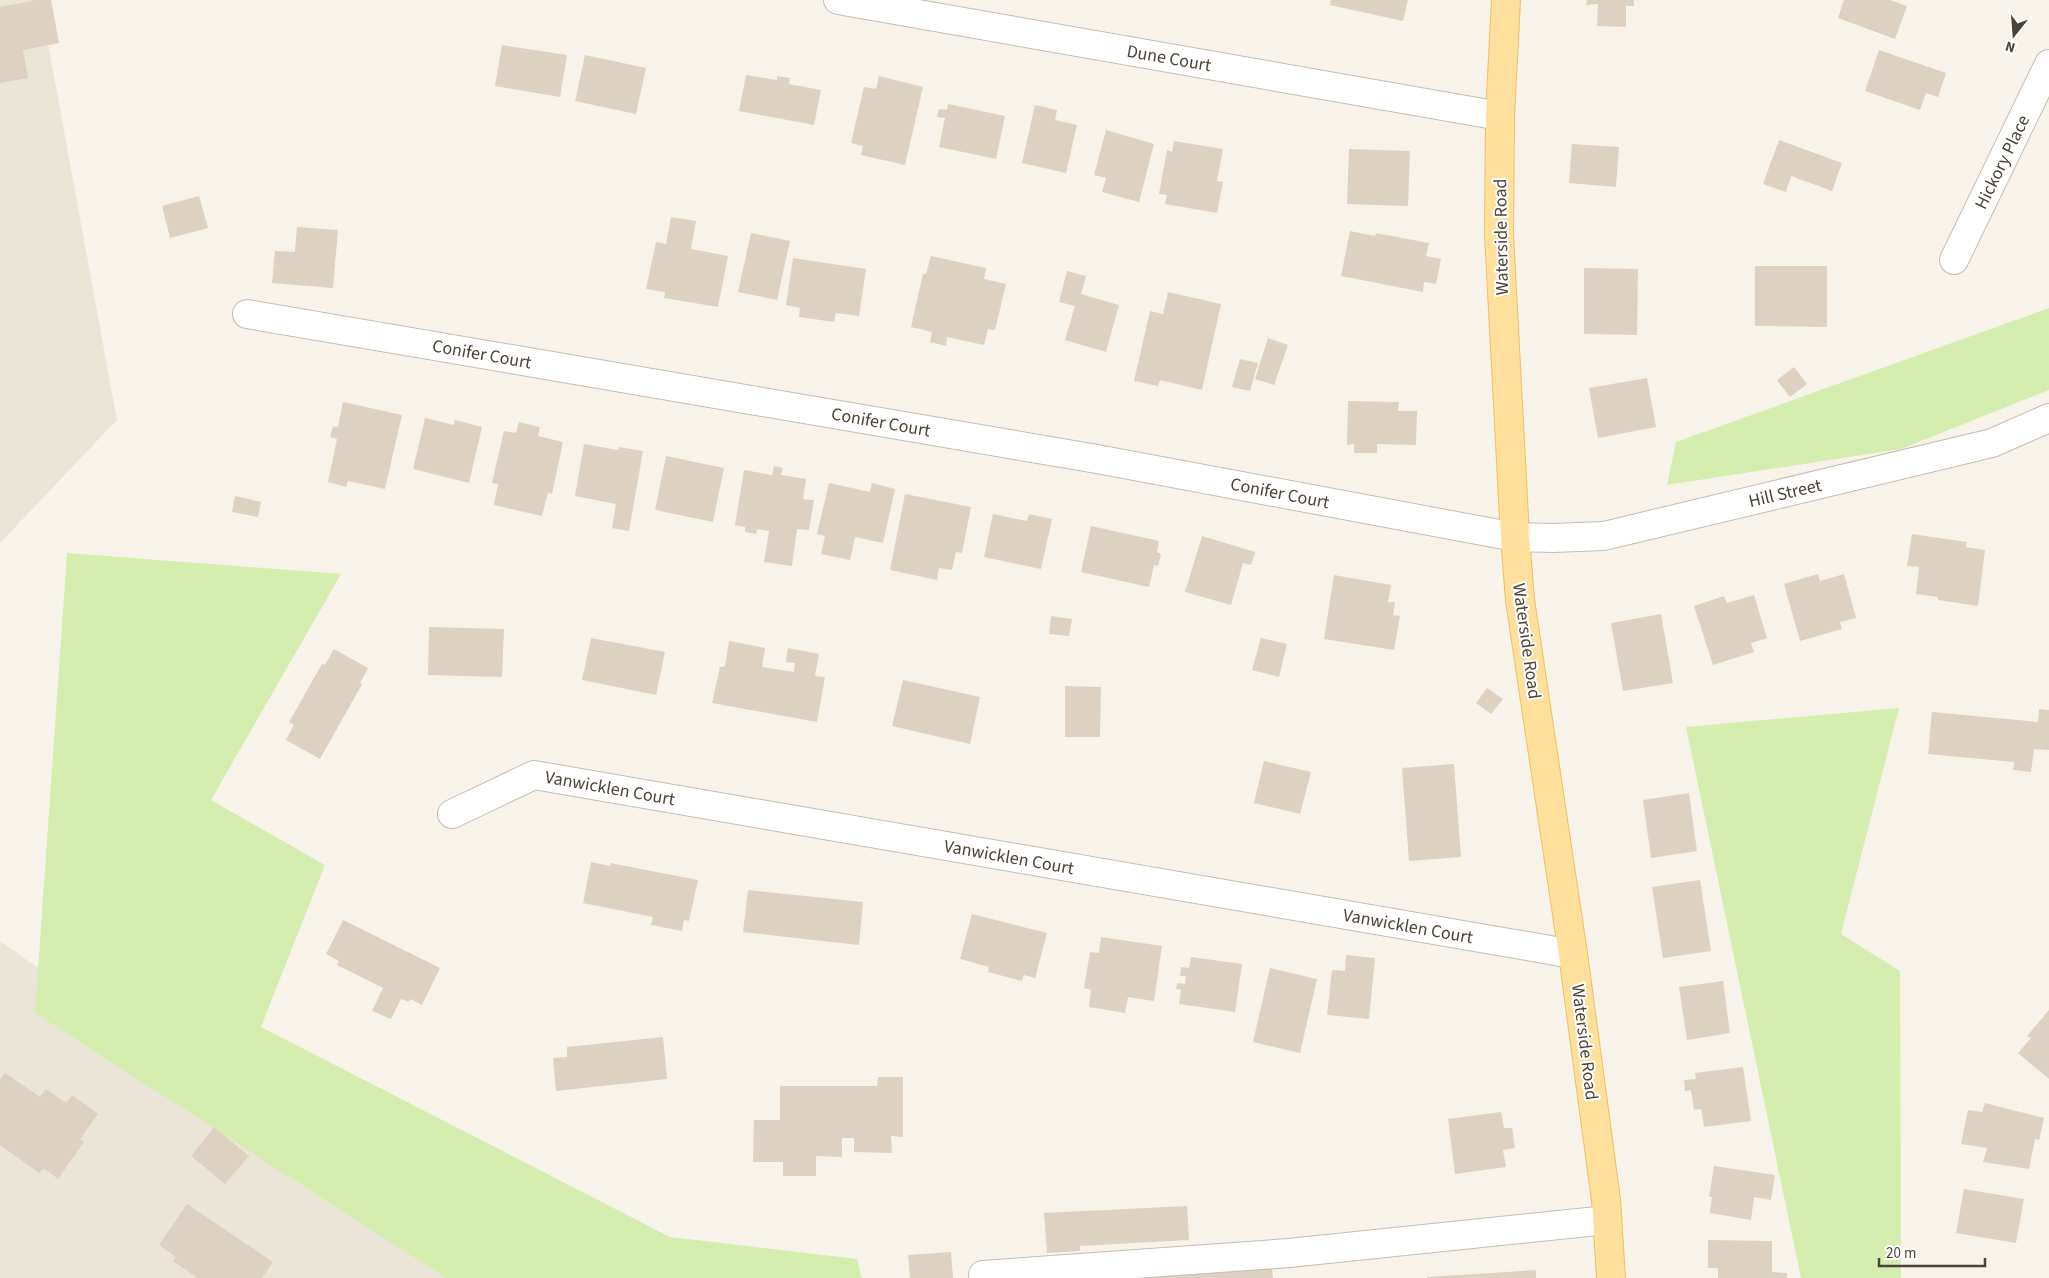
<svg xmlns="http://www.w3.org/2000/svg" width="2049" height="1278" viewBox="0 0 2049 1278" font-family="'Source Sans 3',sans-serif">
<rect width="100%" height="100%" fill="#f7f3eb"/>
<path fill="#ebe5d8" d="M0 0H40L117 420 0 543Z
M0 941 474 1278H0Z"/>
<path fill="#d5eeb0" d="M2049 308V390L1901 449 1667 485 1676 442Z
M67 553 341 574 211 800 325 865 261 1027 670 1237 857 1259 862 1278H446L35 1013Z
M1899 708 1841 934 1900 971 1901 1278H1801L1686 727Z"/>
<path fill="#ddd1c2" d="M36 0H51L59 43 23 50 28 78 0 83V7Z
M1331 0H1408L1403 21 1330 5Z
M1587 0H1634V6H1626V27L1597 26 1598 4 1586 5Z
M1844 0H1890L1907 6 1895 39 1838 18Z
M502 45 567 55 560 97 495 86Z
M1879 50 1946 73 1938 97 1926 93 1920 110 1865 91Z
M585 55 646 68 636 114 575 101Z
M746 75 777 80V76L790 78 789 84 821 90 814 125 739 111Z
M879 76 923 87 905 165 861 155 863 146 851 143 864 87 876 89Z
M948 104 1005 116 996 159 939 147 945 118 937 117 939 109 947 110Z
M1035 105 1057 110 1055 120 1077 125 1066 173 1022 163Z
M1106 130 1154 144 1139 202 1102 192 1106 178 1094 175Z
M1779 140 1842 163 1832 191 1791 176 1786 192 1763 184Z
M1174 141 1223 149 1217 181 1223 182 1217 213 1165 204 1167 195 1159 194 1167 150 1172 152Z
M1572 144 1619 147 1616 187 1569 183Z
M1349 149 1410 151 1408 206 1347 204Z
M199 196 208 228 170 238 162 206Z
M671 217 696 221 691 249 728 256 718 307 664 298 665 292 646 289 656 242 666 244Z
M297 227 338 230 333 288 272 283 275 251 295 252Z
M1350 231 1375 236 1376 233 1429 243 1426 256 1441 259 1436 284 1424 282 1423 292 1341 276Z
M751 233 790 241 777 300 738 292Z
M931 256 986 268 984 279 1006 284 995 330 988 329 984 345 947 337 946 346 930 342 932 332 911 327 923 274H926Z
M793 258 866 269 859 316 836 313 834 322 799 317 800 308 786 305Z
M1755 266H1827V327L1755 326Z
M1584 268 1638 269 1637 335 1584 334Z
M1067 271 1086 276 1081 294 1119 305 1106 352 1065 340 1075 306 1059 302Z
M1168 292 1221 304 1202 390 1160 380 1158 386 1134 381 1150 311 1163 314Z
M1268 338 1288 345 1274 385 1255 379Z
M1240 359 1258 363 1250 391 1232 387Z
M1794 367 1807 384 1790 397 1777 380Z
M1647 378 1656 427 1598 438 1589 388Z
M1348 401 1399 402 1398 411H1417L1416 445 1377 444V453H1354V444L1347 445Z
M343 402 402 415 385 489 348 481 346 487 328 482 337 439 330 437 333 426 338 427Z
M425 418 454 425 455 420 482 427 469 483 413 469Z
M519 422 540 427 538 436 563 442 552 494 548 493 542 516 494 505 498 484 492 483 504 431 516 433Z
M584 444 618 450 619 447 643 451 629 531 612 528 616 504 575 496Z
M666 456 724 468 713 522 655 510Z
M774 466 783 468 781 475 806 479 803 499 814 500 809 530 797 529 792 566 764 562 769 531 757 529 756 534 745 532V527L735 525 744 470 772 475Z
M829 483 870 492 872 483 895 489 883 543 855 537 850 560 821 554 825 536 817 534Z
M905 494 971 507 962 553 956 552 952 570 939 568 937 580 890 570Z
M235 496 261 502 258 517 232 512Z
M993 514 1027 521 1029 514 1052 519 1041 569 984 557Z
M1091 526 1159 541 1157 552 1161 554 1158 566 1154 565 1149 587 1081 572Z
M1912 534 1967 542 1966 547 1985 550 1978 606 1938 600V597L1916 594 1919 567 1907 566Z
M1202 536 1255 552 1251 565 1243 563 1231 605 1185 592Z
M1818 574 1820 581 1844 574 1856 618 1840 622 1842 629 1800 641 1784 584Z
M1334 575 1391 585 1388 602H1395L1393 615 1400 616 1394 650 1324 639Z
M1754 595 1767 638 1751 643 1754 652 1713 665 1694 606 1724 596 1727 603Z
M1661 614 1673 683 1623 691 1611 623Z
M1051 616 1072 619 1069 636 1049 634Z
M429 627 504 629 502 677 428 675Z
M591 638 665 652 656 695 582 680Z
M1261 638 1287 644 1279 677 1252 670Z
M729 641 765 648 762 667 794 672 795 663 786 662 788 648 819 654 815 676 825 677 817 722 712 703 720 667 725 666Z
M334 649 368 668 360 683 362 684 320 759 286 740 294 725 289 722 322 664 325 665Z
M903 680 980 697 970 744 892 726Z
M1065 686 1101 687 1100 737H1065Z
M1487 688 1503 699 1491 714 1476 703Z
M2039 709 2049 710V750L2034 749 2031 772 2013 770 2014 762 1928 754 1932 712 2038 722Z
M1264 761 1311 772 1300 814 1254 803Z
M1454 764 1461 857 1409 861 1402 768Z
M1689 793 1697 851 1651 858 1643 800Z
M591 862 610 866V863L698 880 689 921 684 920 682 931 651 925 653 917 583 903Z
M1700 880 1711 951 1663 958 1652 887Z
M748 890 863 902 859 945 743 932Z
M972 914 1047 933 1035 978 1024 975 1022 981 988 972 989 967 960 959Z
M343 920 440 968 422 1005 410 999 409 1002 401 999 391 1019 372 1011 383 988 337 965 339 961 326 954Z
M1101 937 1162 946 1154 1001 1128 997 1125 1013 1089 1007 1091 990 1084 988 1090 952 1099 953Z
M1346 955 1375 958 1369 1019 1327 1015 1332 970 1345 971Z
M1191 957 1242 964 1235 1012 1179 1004 1181 990 1176 989 1177 983 1185 984 1186 976H1180L1181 967 1189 968Z
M1270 968 1317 979 1300 1053 1253 1042Z
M1723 981 1730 1033 1687 1040 1679 987Z
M2049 1010V1079L2018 1053 2031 1038 2027 1036Z
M663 1037 667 1079 556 1091 553 1058 567 1057V1047Z
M1743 1067 1751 1121 1704 1127 1701 1109 1694 1110 1691 1090 1685 1091 1684 1080 1696 1079 1695 1073Z
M5 1073 40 1097 46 1089 66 1103 72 1095 98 1114 80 1139 84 1142 58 1179 43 1168 39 1173 0 1145V1080Z
M878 1077H903V1137L891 1136 892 1153 854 1152V1138H842V1157L816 1156V1176H783V1162H753L754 1120H780V1086H877Z
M1985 1103 2044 1118 2039 1140 2035 1139 2029 1169 1983 1162 1987 1148 1961 1144 1968 1110 1982 1112Z
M1501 1112 1504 1128H1512L1515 1148 1503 1150 1506 1167 1455 1174 1448 1119Z
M214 1127 249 1156 225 1184 191 1156Z
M1714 1166 1775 1175 1771 1200 1754 1197 1751 1220 1710 1213 1712 1197H1709Z
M1964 1189 2024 1199 2016 1243 1956 1233Z
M187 1204 273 1262 262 1278H198L173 1261 176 1257 159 1245Z
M1187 1206 1189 1240 1080 1246V1251L1047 1253 1044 1213Z
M1708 1240 1772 1241V1272L1787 1273V1278H1718V1268H1708Z
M951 1252 953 1278H910L908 1255Z
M1271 1257 1273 1278H1083Z
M1536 1270V1278H1427V1277Z"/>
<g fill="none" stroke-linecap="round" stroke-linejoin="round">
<g stroke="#c7bdaf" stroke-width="30">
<path id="minor" d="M838 0 1500 116
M1954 260 2049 64
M247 314 1097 459 1515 537 1553 538 1604 536 1992 443 2049 418
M452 814 534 775 1573 954
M983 1275 1289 1253 1607 1220"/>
</g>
<g stroke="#f0bf60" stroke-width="30">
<path id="major" d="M1506 0 1500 116 1499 234 1515 537 1520 600 1573 954 1606 1200 1611 1278"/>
</g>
<use href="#minor" stroke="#fff" stroke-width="28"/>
<use href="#major" stroke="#ffdf9c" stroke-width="28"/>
</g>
<g text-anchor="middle" stroke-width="4" stroke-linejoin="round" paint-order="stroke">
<g font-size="18" fill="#4c4337" stroke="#fff">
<text transform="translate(1169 58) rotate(10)" y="6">Dune Court</text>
<text transform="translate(2002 162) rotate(-64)" y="6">Hickory Place</text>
<text transform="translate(1501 237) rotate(-91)" y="6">Waterside Road</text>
<text transform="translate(482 354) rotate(10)" y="6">Conifer Court</text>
<text transform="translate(881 422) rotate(10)" y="6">Conifer Court</text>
<text transform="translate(1280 493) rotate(11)" y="6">Conifer Court</text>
<text transform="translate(1785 493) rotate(-13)" y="6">Hill Street</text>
<text transform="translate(1527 641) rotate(82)" y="6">Waterside Road</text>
<text transform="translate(610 788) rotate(10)" y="6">Vanwicklen Court</text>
<text transform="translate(1009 857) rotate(10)" y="6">Vanwicklen Court</text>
<text transform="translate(1408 926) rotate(10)" y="6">Vanwicklen Court</text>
<text transform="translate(1585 1042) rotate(83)" y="6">Waterside Road</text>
</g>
</g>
<g transform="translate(2014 35) rotate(197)" stroke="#ffffff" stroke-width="4" paint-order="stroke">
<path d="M0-4L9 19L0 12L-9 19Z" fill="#4c4337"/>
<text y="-8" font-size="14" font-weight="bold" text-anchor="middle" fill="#4c4337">N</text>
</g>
<path d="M1879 1258v8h106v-8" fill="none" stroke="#4c4337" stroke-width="2.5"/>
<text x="1886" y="1258" font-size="15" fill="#4c4337" stroke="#ffffff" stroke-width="4" paint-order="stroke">20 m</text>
</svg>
